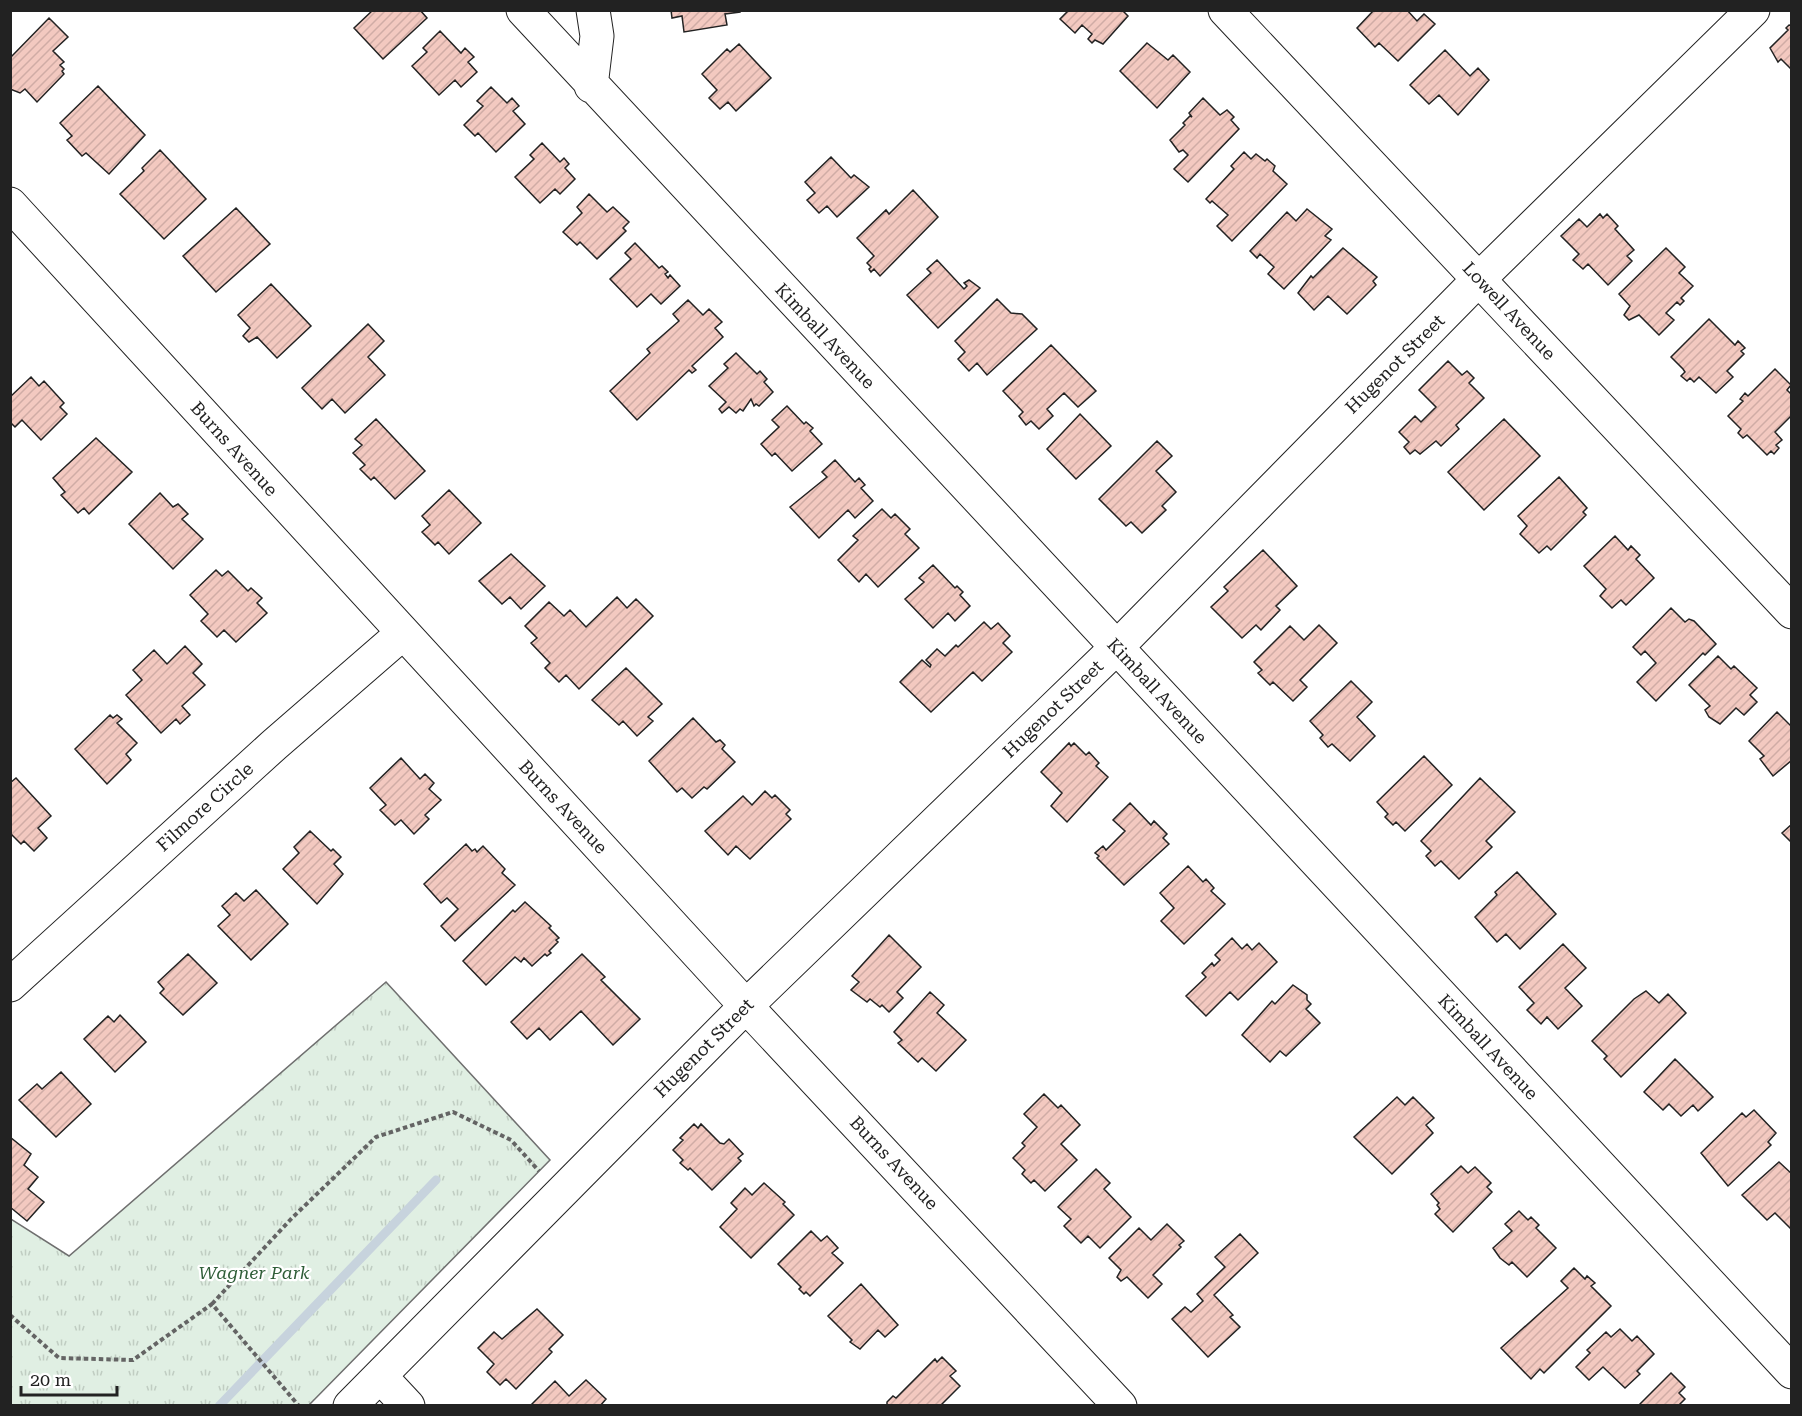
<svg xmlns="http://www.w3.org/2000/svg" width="1802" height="1416" viewBox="0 0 1802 1416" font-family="'Roboto Serif',serif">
<defs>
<pattern id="grass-tufts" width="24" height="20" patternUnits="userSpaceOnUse" patternTransform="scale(1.5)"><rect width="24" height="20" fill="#e0efe3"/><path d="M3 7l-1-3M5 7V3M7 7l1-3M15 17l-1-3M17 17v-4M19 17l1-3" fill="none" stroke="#c0cdc2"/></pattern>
<pattern id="building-hatch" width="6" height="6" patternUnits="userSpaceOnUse" patternTransform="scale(1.5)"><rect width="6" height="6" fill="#f3c9c0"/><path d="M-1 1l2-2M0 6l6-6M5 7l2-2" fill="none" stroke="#d0aca5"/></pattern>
</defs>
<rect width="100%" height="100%" fill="#fff"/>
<path fill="url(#grass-tufts)" stroke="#6f6f6f" stroke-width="1.5" d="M386 982 550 1160 309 1405H11V1219L69 1256Z"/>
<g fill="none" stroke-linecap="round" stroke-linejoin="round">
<path stroke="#c7d3dd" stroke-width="9" d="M219 1406 436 1180"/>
</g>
<path fill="url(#building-hatch)" stroke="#222" stroke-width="1.5" d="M373 10H420L427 18 383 59 354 28Z
M671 10H740V12L725 14 727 25 684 32 682 16 672 18Z
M1069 10H1122L1128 16 1103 44 1095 40 1092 43 1088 39 1092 34 1082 25 1075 33 1060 19Z
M1374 10H1407L1417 21 1424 14 1435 24 1398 61 1379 43 1375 47 1357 28Z
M49 18 68 37 53 51 64 62 60 65 64 69 62 71 64 74 37 102 25 89 20 93 10 89V58Z
M1789 25 1792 26V70L1781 59 1778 62 1770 48 1788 30 1786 28Z
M440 31 461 53 465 48 474 57 468 62 477 72 461 87 455 80 439 95 412 66 427 52 423 48Z
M1147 43 1168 60 1173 55 1190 72 1157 108 1120 71Z
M739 44 771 78 736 111 728 102 720 109 709 98 717 90 702 74 727 49 730 52Z
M1445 50 1470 76 1478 68 1489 80 1458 115 1439 95 1429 104 1410 85Z
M98 86 145 135 109 174 86 153 82 156 67 140 72 136 60 123Z
M491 87 507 103 512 98 519 106 513 111 525 124 496 152 478 133 475 136 464 125 483 106 477 101Z
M1203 98 1220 115 1227 110 1234 117 1231 120 1239 129 1188 182 1174 169 1188 155 1183 150 1179 152 1170 140 1185 125 1183 123 1190 116 1192 117 1189 113Z
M542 143 560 162 564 158 569 164 565 168 575 179 560 194 555 189 540 203 515 177 534 159 530 155Z
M160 150 206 199 164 239 120 194 144 171 142 168Z
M1244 152 1251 159 1256 154 1265 161 1267 159 1275 166 1273 171 1287 184 1232 241 1217 226 1228 215 1212 201 1210 203 1206 199 1234 169 1231 166Z
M831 157 851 178 854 175 869 187 837 217 827 206 819 213 807 200 815 193 805 182Z
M913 190 938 217 880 276 874 269 871 272 869 269 871 267 867 263 874 256 857 238 886 210 889 214Z
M589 194 607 212 613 207 629 222 623 228 626 231 597 259 580 242 577 245 563 232 582 213 577 207Z
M236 208 270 244 216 292 183 256Z
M1307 209 1332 229 1325 236 1331 240 1284 289 1268 274 1274 267 1260 254 1257 258 1250 251 1287 212 1296 221Z
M1600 214 1603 218 1607 214 1618 226 1615 229 1634 250 1627 256 1632 261 1608 285 1588 264 1583 269 1573 260 1579 254 1561 236 1579 219 1587 227Z
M635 243 659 268 662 266 668 272 665 274 668 278 670 275 680 286 661 304 651 294 637 307 610 279 631 259 625 253Z
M1343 248 1377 277 1373 281 1376 285 1347 314 1328 296 1314 310 1298 293 1311 276 1313 278Z
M1666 248 1685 267 1679 273 1693 286 1681 298 1684 301 1680 305 1677 302 1666 313 1674 320 1659 335 1639 315 1629 320 1624 315 1630 306 1619 294Z
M937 260 964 289 967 286 964 283 969 280 980 288 938 328 907 295 931 273 927 269Z
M271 284 311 326 277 358 257 337 249 342 243 336 250 328 238 315Z
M997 299 1011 313 1022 314 1037 329 987 375 977 363 969 371 958 359 965 352 955 341Z
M688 300 703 315 709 309 722 322 715 328 723 337 692 366 696 370 692 373 689 370 637 420 610 391 650 353 647 349 679 321 673 314Z
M1709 319 1735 345 1738 341 1745 348 1741 351 1744 354 1727 371 1733 377 1716 393 1699 377 1694 382 1690 378 1687 381 1681 376 1685 372 1683 369 1671 357Z
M368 324 384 341 368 357 385 375 345 413 332 399 322 409 302 388Z
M1051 345 1096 391 1078 407 1064 393 1047 409 1053 416 1039 429 1031 421 1026 425 1019 416 1023 412 1003 391Z
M736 353 757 374 760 371 767 379 764 382 773 392 759 406 756 404 754 406 751 399 743 411 740 409 736 413 729 407 722 413 719 409 726 402 709 386 728 368 724 364Z
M1448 361 1462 375 1467 371 1474 378 1469 383 1484 398 1456 425 1459 429 1441 446 1436 441 1420 454 1415 450 1410 454 1404 447 1409 442 1399 432 1415 416 1421 422 1436 407 1419 390Z
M1775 369 1791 385 1787 390 1792 395V415L1775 432 1782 440 1776 445 1779 448 1774 454 1771 451 1767 455 1747 435 1743 438 1738 433 1741 429 1728 416 1743 401 1740 399 1745 393 1748 396Z
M31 377 39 386 44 381 64 403 60 407 67 414 41 440 22 420 15 427 10 422V397Z
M787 406 804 424 806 422 813 428 810 431 822 444 792 471 775 453 772 456 761 444 779 427 772 420Z
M1080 414 1111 446 1076 479 1047 449Z
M376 419 425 471 395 499 374 477 371 480 360 469 365 465 353 453 362 445 355 439Z
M1504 419 1540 456 1484 510 1448 472Z
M96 438 132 472 89 514 84 508 78 513 61 495 65 492 53 478Z
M1157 441 1172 456 1156 471 1176 492 1162 506 1166 510 1142 533 1131 522 1126 526 1099 499Z
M835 460 855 482 859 478 865 485 861 488 873 501 855 518 848 510 819 538 790 507 827 477 822 472Z
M1559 477 1587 508 1583 512 1586 515 1551 550 1547 546 1539 553 1520 534 1527 526 1518 516Z
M449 490 481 523 449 554 438 542 435 545 422 532 430 525 422 516Z
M160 493 173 507 178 504 188 514 182 519 203 539 173 569 129 524Z
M882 509 891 518 895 514 910 529 905 534 919 548 878 587 866 574 859 582 838 560 858 540 853 536Z
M1615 536 1628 550 1631 546 1640 555 1636 559 1654 578 1626 605 1621 600 1612 608 1600 596 1606 589 1584 566Z
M1263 550 1297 586 1276 606 1280 610 1261 630 1256 625 1242 638 1211 607 1228 591 1224 587Z
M511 554 545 586 521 609 510 597 502 604 479 581Z
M933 565 955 588 957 586 963 592 960 595 970 606 955 621 948 613 933 628 905 599 924 582 919 578Z
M216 570 222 576 228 571 248 591 251 588 262 598 257 603 267 613 236 642 224 630 217 637 201 621 208 614 190 595Z
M617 597 627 608 636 599 653 616 579 689 566 675 559 682 545 668 550 663 531 643 537 638 525 626 549 602 564 616 570 610 586 627Z
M1671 608 1685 622 1689 619 1694 621 1716 644 1705 655 1703 653 1656 701 1637 682 1656 663 1645 651 1641 655 1633 647Z
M984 622 991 629 998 623 1010 636 1003 643 1012 652 982 681 973 672 931 712 900 682 922 660 930 667 931 665 926 660 937 649 945 656 956 645 958 647Z
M1319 625 1337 643 1300 680 1307 687 1293 701 1273 682 1270 685 1258 673 1262 670 1254 662 1290 626 1304 640Z
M185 646 202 664 193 673 205 685 182 706 190 715 180 724 176 719 161 733 126 695 142 680 133 670 154 650 167 664Z
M1718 656 1731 669 1734 666 1757 688 1750 695 1757 702 1744 715 1736 708 1720 724 1709 717 1705 710 1710 706 1689 685Z
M626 668 662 704 648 717 653 721 637 736 623 721 619 725 592 700Z
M1351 681 1372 702 1357 717 1375 736 1350 761 1332 744 1328 747 1320 738 1323 735 1310 721Z
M1777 712 1792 727V760L1773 776 1760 759 1764 756 1749 741Z
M110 715 113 718 117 715 122 719 117 723 137 743 126 754 131 760 107 784 75 749Z
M693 718 716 742 720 740 725 745 722 749 735 762 707 789 704 787 692 798 682 788 677 792 649 761Z
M1069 743 1071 746 1074 743 1086 755 1089 752 1099 763 1096 766 1108 777 1067 822 1051 806 1062 793 1041 772Z
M1424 756 1452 785 1405 831 1396 822 1393 825 1385 817 1388 814 1377 802Z
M401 758 420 779 425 774 434 783 429 789 441 800 425 815 429 819 414 834 401 820 395 825 380 810 386 805 370 788Z
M16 778 51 816 38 828 47 838 34 851 24 841 21 844 10 833V783Z
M1480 778 1515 812 1486 841 1492 847 1459 879 1441 861 1435 866 1426 856 1431 851 1421 841Z
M765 791 772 798 775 795 790 810 786 814 791 819 750 859 736 846 728 855 705 831 743 796 752 805Z
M1130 803 1151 825 1154 821 1167 834 1163 838 1169 844 1124 885 1097 858 1099 856 1095 853 1103 846 1106 850 1125 831 1113 820Z
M1792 824V843L1782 833Z
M310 831 331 851 333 849 341 857 334 864 343 874 317 904 283 869 299 853 294 847Z
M466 844 472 851 475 849 477 852 483 846 505 869 502 873 515 885 455 941 441 926 458 909 447 898 441 903 424 884Z
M1188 866 1203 882 1206 879 1214 888 1211 891 1225 904 1184 944 1161 921 1174 908 1160 893Z
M1517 872 1556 914 1520 949 1506 934 1497 942 1475 917 1497 895 1495 892Z
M256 890 288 924 251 960 218 926 230 915 222 906 236 893 244 901Z
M525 902 551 926 549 928 559 938 556 940 558 942 549 951 551 953 547 956 545 954 532 966 524 958 521 962 515 957 486 985 463 961 513 910 515 912Z
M889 935 921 967 897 992 903 998 889 1012 882 1005 880 1007 870 999 867 1002 851 990 859 982 852 976Z
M1232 938 1242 949 1247 944 1252 950 1259 943 1277 962 1238 1000 1230 992 1206 1016 1186 996 1206 977 1202 973 1212 963 1214 966 1220 960 1215 955Z
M1563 944 1586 968 1565 988 1582 1006 1558 1029 1547 1017 1541 1024 1527 1010 1534 1003 1519 987Z
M188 954 217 983 183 1015 160 993 164 989 158 982Z
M582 954 605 977 601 980 640 1019 613 1045 581 1011 550 1040 539 1028 527 1039 511 1022Z
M1293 985 1307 995V1000L1311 1004 1306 1009 1320 1023 1286 1056 1280 1051 1270 1062 1242 1035 1272 1001 1275 1004Z
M1646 991 1659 1003 1668 994 1686 1013 1621 1077 1604 1059 1607 1056 1592 1041 1634 999Z
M930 992 944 1005 937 1013 966 1040 936 1071 922 1058 918 1062 898 1043 902 1040 894 1032Z
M120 1015 146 1042 115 1072 84 1039 108 1016 114 1022Z
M1675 1059 1713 1097 1698 1111 1693 1105 1681 1116 1669 1104 1663 1110 1644 1092Z
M61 1072 91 1104 56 1137 19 1100 37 1084 42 1089Z
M1044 1094 1058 1108 1061 1105 1080 1125 1061 1144 1077 1160 1045 1191 1034 1180 1031 1183 1022 1174 1025 1170 1013 1158 1025 1146 1022 1143 1037 1127 1024 1114Z
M1397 1097 1405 1105 1413 1097 1434 1118 1426 1125 1433 1133 1392 1174 1354 1137Z
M1754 1110 1776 1133 1768 1142 1771 1145 1728 1186 1701 1153 1742 1113 1746 1117Z
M694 1124 698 1128 701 1124 720 1143 724 1144 729 1139 743 1154 738 1158 741 1161 712 1190 690 1168 688 1170 680 1163 683 1160 673 1150 683 1140 680 1138Z
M10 1137 31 1154 24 1165 38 1177 28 1189 44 1202 27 1221 10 1207Z
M1779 1162 1792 1174V1230L1775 1213 1767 1220 1742 1195Z
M1461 1166 1468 1173 1475 1167 1491 1183 1487 1187 1492 1192 1453 1232 1435 1214 1440 1209 1437 1205 1439 1203 1431 1194Z
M1096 1169 1110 1183 1104 1189 1131 1217 1100 1248 1088 1236 1081 1243 1064 1226 1071 1219 1058 1207Z
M764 1183 785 1202 783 1204 794 1215 751 1258 720 1227 737 1209 731 1203 745 1188 752 1195Z
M1519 1211 1528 1220 1531 1217 1539 1225 1536 1228 1556 1248 1527 1277 1512 1262 1509 1265 1500 1258 1493 1248 1512 1231 1505 1224Z
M1167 1224 1184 1241 1179 1245 1181 1247 1153 1275 1162 1284 1148 1298 1127 1277 1121 1281 1117 1277 1121 1270 1109 1258 1139 1228 1151 1240Z
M811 1231 821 1241 827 1236 838 1248 832 1253 843 1263 810 1296 806 1292 804 1294 799 1289 801 1287 778 1264Z
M1240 1234 1258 1253 1214 1295 1233 1315 1230 1317 1240 1327 1208 1357 1172 1319 1185 1307 1191 1312 1203 1301 1197 1294 1225 1267 1215 1257Z
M1574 1268 1585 1279 1587 1276 1595 1283 1591 1286 1611 1306 1544 1373 1540 1369 1531 1379 1501 1348 1568 1288 1561 1281Z
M861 1284 898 1325 885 1337 878 1330 860 1349 850 1342 852 1340 828 1316Z
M537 1309 563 1335 549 1349 552 1352 516 1389 506 1379 500 1385 487 1372 494 1364 478 1348 494 1332 502 1339Z
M1620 1329 1632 1341 1637 1336 1654 1354 1637 1371 1640 1374 1625 1388 1603 1367 1589 1380 1576 1367 1590 1353 1587 1350 1606 1332 1611 1337Z
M942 1357 956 1371 950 1376 960 1386 940 1406H887V1402L893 1396 896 1398 935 1359 937 1362Z
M1671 1373 1685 1387 1679 1393 1685 1399 1680 1404 1682 1406H1638Z
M586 1380 606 1399 600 1406H530L555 1381 569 1396Z"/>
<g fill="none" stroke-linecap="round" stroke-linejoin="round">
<g stroke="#222" stroke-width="35">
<path id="minor" d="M523 10 1792 1372
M1225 10 1792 612
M591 86 597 36 593 10
M10 204 746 1006 1120 1406
M10 985 274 745 403 633
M380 1376 408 1406
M350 1406 746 1006 1116 648 1479 279 1753 10"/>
</g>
<path stroke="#646464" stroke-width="4" stroke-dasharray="4.5 3" stroke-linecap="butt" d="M212 1304 291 1219 376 1137 453 1112 511 1140 539 1171
M10 1315 59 1358 133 1360 212 1304 299 1406"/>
<use href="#minor" stroke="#fff" stroke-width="33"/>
</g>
<g text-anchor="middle" stroke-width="4.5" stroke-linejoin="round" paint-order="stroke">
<g font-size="18" fill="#222" stroke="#fff">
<text transform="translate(1509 311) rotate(47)" y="6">Lowell Avenue</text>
<text transform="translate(825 336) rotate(47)" y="6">Kimball Avenue</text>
<text transform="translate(1395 364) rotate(-45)" y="6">Hugenot Street</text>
<text transform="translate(234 449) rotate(48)" y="6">Burns Avenue</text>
<text transform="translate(1157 691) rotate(47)" y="6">Kimball Avenue</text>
<text transform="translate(1053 709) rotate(-44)" y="6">Hugenot Street</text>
<text transform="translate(205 807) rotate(-42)" y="6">Filmore Circle</text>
<text transform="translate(563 807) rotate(47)" y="6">Burns Avenue</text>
<text transform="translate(1488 1047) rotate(47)" y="6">Kimball Avenue</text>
<text transform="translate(704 1048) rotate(-45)" y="6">Hugenot Street</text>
<text transform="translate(894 1163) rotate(47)" y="6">Burns Avenue</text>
</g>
<g font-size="18" font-style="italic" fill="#2f5e38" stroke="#fff">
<text x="254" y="1279">Wagner Park</text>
</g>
</g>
<rect width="1802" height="1416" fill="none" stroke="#222222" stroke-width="24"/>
<path d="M21 1386v9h96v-9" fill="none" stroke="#222222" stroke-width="3"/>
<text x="30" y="1386" font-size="18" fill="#222222" stroke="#ffffff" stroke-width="4.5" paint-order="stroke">20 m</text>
</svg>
